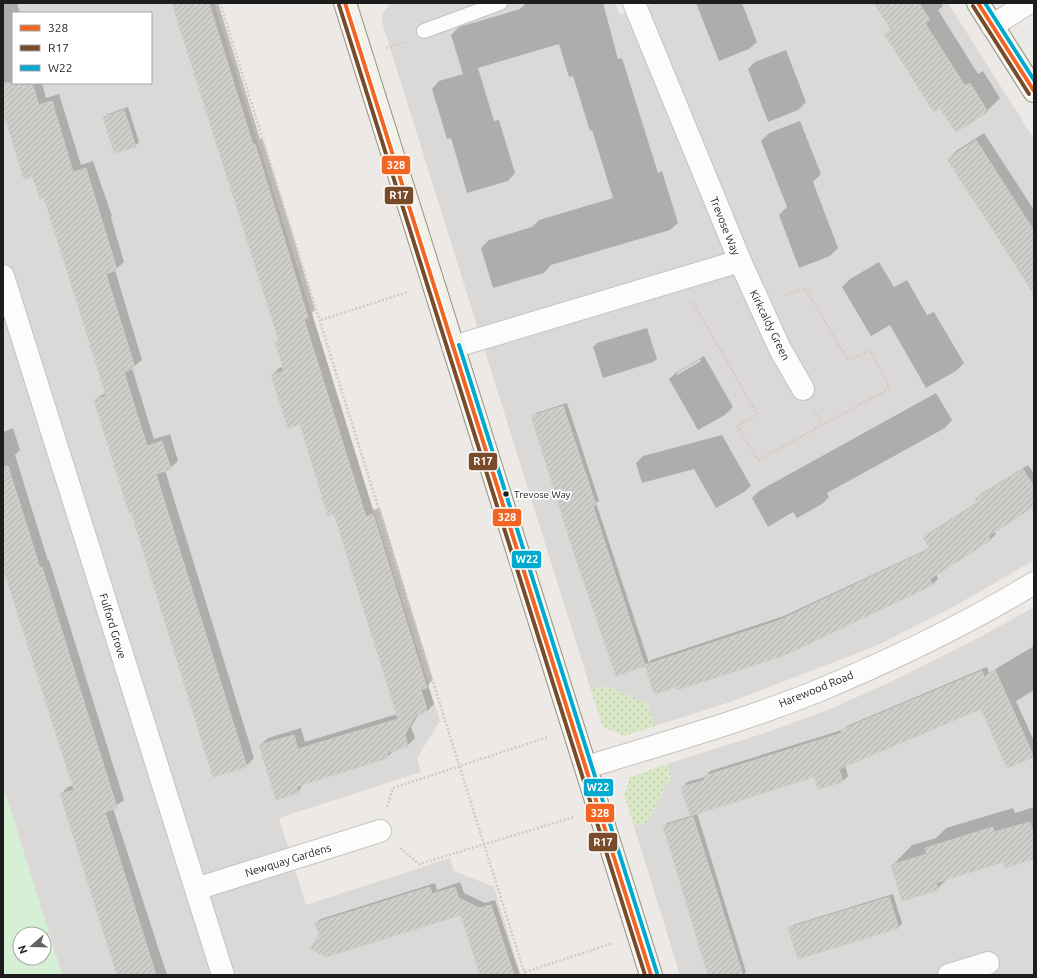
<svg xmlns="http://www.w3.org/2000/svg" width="1037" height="978" viewBox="0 0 1037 978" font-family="Ubuntu,sans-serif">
<defs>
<pattern id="grass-dots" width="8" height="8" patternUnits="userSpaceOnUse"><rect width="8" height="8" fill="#d9e7c6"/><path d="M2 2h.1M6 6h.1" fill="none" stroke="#bac6aa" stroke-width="1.8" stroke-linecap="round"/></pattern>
<pattern id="building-hatch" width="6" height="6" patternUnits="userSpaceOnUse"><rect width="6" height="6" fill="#d0cecb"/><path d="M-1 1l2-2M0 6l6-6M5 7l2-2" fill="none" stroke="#b2b0ae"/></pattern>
</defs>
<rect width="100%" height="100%" fill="#ece9e6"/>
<path fill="#dbd9d7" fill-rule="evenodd" d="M3 3H214L440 721 417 758 421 772 279 818 306 905 450 858 454 871 494 887 521 975H62L3 786ZM13 13H151V83H13Z
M393 3H615L620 15 654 3H948L1034 139V560L953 607 878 645 730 702 655 726 648 704 606 686 591 690 382 22 383 13 390 4Z
M1034 607V975H680L634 826 647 822 671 778 667 764 771 731 833 708 903 676 984 635Z"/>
<path fill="url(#grass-dots)" d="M606 686 648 704 655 726 624 736 603 727 591 690Z
M667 764 671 778 647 822 634 826 624 795 630 777Z"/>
<path fill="#d5f0d4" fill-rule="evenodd" d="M3 786 62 975H3ZM20 934H44V958H20Z"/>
<path fill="#0003" fill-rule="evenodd" d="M3 3H17L20 13H13V83H42L46 98 59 94 81 165 93 161 112 216 111 218 124 262 115 270 142 360 132 368 154 439 170 434 178 461 170 468 165 470 254 758 246 766 132 511 95 400 106 392 45 197 3 108Z
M173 3H218L260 139 262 138 289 223 315 310 312 313 373 510 380 508 433 680 428 685 434 704 427 711 419 713 411 727 415 738 408 745 395 750 387 757 304 783 298 792 277 798 260 745 268 738 301 728 305 742 397 714 335 513 301 423 272 375 279 368 283 367 276 342 279 339ZM419 684 427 708H425L418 685Z
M526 3H603L618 59 622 58 658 173 662 171 678 223 670 230 551 265 544 273 493 288 481 248 489 240 532 227 539 220 613 198 592 130 590 131 573 76 569 77 559 44 478 68 494 121 499 120 515 173 508 181 467 193 451 138 447 139 432 89 439 81 463 74 451 35 459 27 520 9Z
M696 3H742L757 42 749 49 719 61Z
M881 3H941L943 6 938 10 978 74 983 71 1000 98 987 111 940 106 886 34 891 29Z
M786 50 806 102 798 110 768 122 748 69 755 62Z
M128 107 139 142 135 146 104 117 108 114Z
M800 121 821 174 813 182 838 248 830 256 799 268 779 215 787 207 761 141 769 133Z
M984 133 1034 210V293L948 159 956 151Z
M879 262 894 287 907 280 927 315 934 312 964 363 956 371 926 388 890 325 871 336 842 287 850 279Z
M647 328 657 359 653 362 603 378 593 347 597 343Z
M704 356 733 407 725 415 698 430 669 379 677 372ZM700 359 701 361 677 375V373Z
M936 393 952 420 945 428 827 493 829 497 822 504 797 518 793 512 768 527 752 498 759 491Z
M567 403 599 501 596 503 649 663 651 660 784 616 930 548 924 538 929 533 978 502 976 499 981 494 1028 465 1033 472 1034 471V506L994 532 996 534 990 540 936 574 938 579 933 584 783 655 655 693 646 664 608 652 532 417 536 413Z
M13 428 20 450 15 455 48 561 49 560 67 617 124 800 113 808 167 975H118L61 794 68 787 74 785 3 564V432Z
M722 435 751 486 744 492 716 508 694 469 642 483 636 463 643 456Z
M1034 646V690L1016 701 1034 741 1033 756 981 708 845 765 848 776 843 781 819 788 815 776 697 813 746 972 743 975H709L664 827 667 823 691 816 682 788 687 782 705 777 710 771 842 730 847 726 987 667 989 673Z
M1034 807V858L1004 861 948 878 937 889 892 866 912 845 936 838 946 828 1013 808 1015 813Z
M460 882 464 893 485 903 495 900 520 975H480L461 914 320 934 316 923 321 919 435 883 437 890Z
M893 894 902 923 899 927 789 929 793 925Z"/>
<path fill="url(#building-hatch)" stroke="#cfcbc8" d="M172 3H209L253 145 255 144 282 231 308 318 304 319 366 517 373 514 427 688 420 690 427 712 416 715 410 725 405 735 408 746 387 753 388 758 296 787 298 793 276 800 259 745 294 735 298 749 398 719 334 514 328 516 300 424 288 428 271 375 284 371 275 342 279 341Z
M874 3H919L930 20 925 23 965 86 970 83 988 112 956 132 940 108 934 112 884 34 891 30Z
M3 83H32L39 105 52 101 73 172 86 168 117 270 106 274 135 368 124 372 147 446 162 441 171 469 156 474 247 767 213 777 131 512 129 513 94 400 106 396 80 312 44 198 40 199 33 177 24 179 3 111Z
M124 110 136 147 114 153 103 117Z
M976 140 1034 231V294L947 159Z
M563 406 596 505 593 506 645 666 616 676 574 553 531 416Z
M8 466 40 568 42 567 60 625 117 808 105 812 156 975H117L60 794 74 790 3 568V467Z
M1023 469 1034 487V507L988 536 991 540 930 579 933 585 783 656 677 690 676 687 654 694 645 665 778 621 930 549 923 538 978 503 975 499Z
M995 670 1034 757 1007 768 981 709 839 769 843 782 818 789 814 777 690 816 681 787 705 780 704 776 842 733 841 730 982 671 984 677Z
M693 817 708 864 743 975H708L663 826Z
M1030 822 1034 836V859L1005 868 1003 862 936 883 938 890 902 901 891 865 927 854 925 848 993 827 994 832Z
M430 887 432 894 455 887 459 898 479 908 491 905 514 975H480L461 915 326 957 310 948 319 934 315 923Z
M889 897 899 928 798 959 788 928Z"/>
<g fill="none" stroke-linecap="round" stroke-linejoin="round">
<g stroke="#c4c3c2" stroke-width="16">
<path id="lane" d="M424 31 500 3"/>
</g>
<g stroke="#c4c3c2" stroke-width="24">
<path id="street" d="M992 26 1028 3
M740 261 780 349 803 389
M3 276 223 975
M453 347 740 261 634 3
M587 767C664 743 744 721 820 690 894 659 965 625 1034 583
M196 889 380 831
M949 975 988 963"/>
</g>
<g stroke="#93947f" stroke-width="24">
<path id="secondary" d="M345 3C445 328 550 651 651 975
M978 3 1034 91"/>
</g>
<path stroke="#d5c8c6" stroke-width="2.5" stroke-dasharray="2 2" stroke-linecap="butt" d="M220 3 525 975
M386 48 406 42
M693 302 757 414 737 426 758 460 887 390 889 386 870 351 848 360 805 288 783 296
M321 320 408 292
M814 411 822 425
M387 807 393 788 548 737
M400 848 419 864 574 817
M525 972 613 943"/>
<use href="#lane" stroke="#fcfcfb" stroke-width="14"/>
<use href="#street" stroke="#fcfcfb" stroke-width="22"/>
<use href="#secondary" stroke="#f2f2ea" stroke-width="22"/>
<g stroke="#fff" stroke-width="7">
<path id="bus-1" d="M345 3 651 975
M978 3 1034 91"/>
</g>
<g stroke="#fff" stroke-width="7">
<path id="bus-2" d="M339 5 645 975
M973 6 1029 94"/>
</g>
<g stroke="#fff" stroke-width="7">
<path id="bus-3" d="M985 3 1034 80
M459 345 657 973"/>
</g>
<use href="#bus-1" stroke="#f26522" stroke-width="4"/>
<use href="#bus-2" stroke="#7a4b2a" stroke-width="4"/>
<use href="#bus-3" stroke="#00a9ce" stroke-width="4"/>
</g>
<circle fill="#1d1d1d" stroke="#fff" stroke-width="1.5" cx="506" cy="494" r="3.5"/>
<g text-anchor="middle" stroke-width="3.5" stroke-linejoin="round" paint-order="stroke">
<g font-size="10" fill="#1d1d1d" stroke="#fff" text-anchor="start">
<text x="514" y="498">Trevose Way</text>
</g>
<g font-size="11" fill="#1d1d1d" stroke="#fff">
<text transform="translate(725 226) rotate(68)" y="4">Trevose Way</text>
<text transform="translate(770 325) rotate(64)" y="4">Kirkcaldy Green</text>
<text transform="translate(113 626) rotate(73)" y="4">Fulford Grove</text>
<text transform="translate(816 689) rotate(-22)" y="4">Harewood Road</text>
<text transform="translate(288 860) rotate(-17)" y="4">Newquay Gardens</text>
</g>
</g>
<g stroke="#fff" stroke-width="1.5">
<rect x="381" y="155" width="30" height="20" rx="4" fill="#f26522"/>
<rect x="384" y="186" width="30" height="19" rx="4" fill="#7a4b2a"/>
<rect x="468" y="452" width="30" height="19" rx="4" fill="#7a4b2a"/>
<rect x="492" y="508" width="30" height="19" rx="4" fill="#f26522"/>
<rect x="511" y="550" width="31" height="19" rx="4" fill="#00a9ce"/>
<rect x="583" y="778" width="31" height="19" rx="4" fill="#00a9ce"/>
<rect x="585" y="803" width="30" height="20" rx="4" fill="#f26522"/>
<rect x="588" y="832" width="30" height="20" rx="4" fill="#7a4b2a"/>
</g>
<g font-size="11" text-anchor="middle" font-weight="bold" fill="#fff">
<text x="396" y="169">328</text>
<text x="399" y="199">R17</text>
<text x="483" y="465">R17</text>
<text x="507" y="521">328</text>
<text x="527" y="563">W22</text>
<text x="598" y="791">W22</text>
<text x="600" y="817">328</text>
<text x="603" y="846">R17</text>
</g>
<rect width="1037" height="978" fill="none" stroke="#1d1d1d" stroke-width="8"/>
<rect x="12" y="12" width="140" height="72" fill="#ffffff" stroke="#a5a5a5"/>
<rect x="20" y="25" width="20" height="6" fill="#f26522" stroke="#a5a5a5"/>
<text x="48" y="32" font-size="12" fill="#1d1d1d">328</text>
<rect x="20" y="45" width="20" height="6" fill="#7a4b2a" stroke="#a5a5a5"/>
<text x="48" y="52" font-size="12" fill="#1d1d1d">R17</text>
<rect x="20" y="65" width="20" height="6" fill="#00a9ce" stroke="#a5a5a5"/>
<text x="48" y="72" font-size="12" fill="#1d1d1d">W22</text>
<g transform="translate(32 946) rotate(250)"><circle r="19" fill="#ffffff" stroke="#a5a5a5"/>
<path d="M0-3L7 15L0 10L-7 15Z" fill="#656463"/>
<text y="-6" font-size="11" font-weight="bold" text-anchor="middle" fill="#1d1d1d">N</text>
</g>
</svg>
